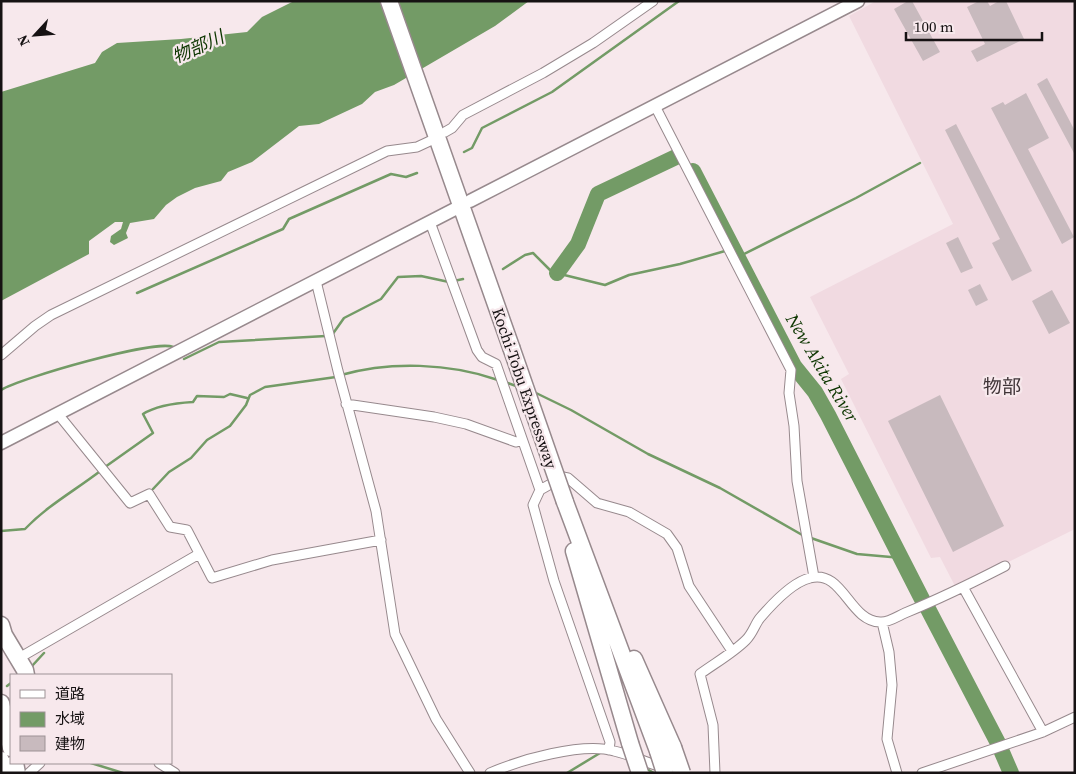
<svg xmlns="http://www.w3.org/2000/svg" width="1076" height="774" viewBox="0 0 1076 774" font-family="'Source Serif 4','Noto Sans JP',serif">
<rect width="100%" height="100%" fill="#f7e8ec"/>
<path fill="#f1dae1" d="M876 1H1075V529L956 588 940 557 931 558 841 379 849 374 810 297 953 224 849 16Z"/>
<path fill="#739b66" d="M294 1H529L495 26 394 85 375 92 362 104 319 124 299 126 252 162 228 172 221 181 195 188 177 197 166 205 154 219 130 223 126 233 128 238 114 245 110 242 111 236 121 229 123 222H115L89 241V254L1 301V92L95 63 102 52 117 43 181 39 247 32 262 17Z"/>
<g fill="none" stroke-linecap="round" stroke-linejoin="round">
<path stroke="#739b66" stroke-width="2.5" d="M464 152 472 148 482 128 552 92 679 1
M738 257 856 198 920 163
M503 269 525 255 533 253 552 272 605 285 629 275 680 264 725 251
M454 281 463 279
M137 293 283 229 289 219 391 174 406 177 417 173
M332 335 344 318 381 299 398 277 421 276 449 282
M184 359 219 342 326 336
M341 375C390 361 450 363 498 380
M505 382 519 387
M1 390C20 378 156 339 173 347
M534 392 571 410 648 454 720 488 804 536
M105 467 153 433 143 414C157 405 176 403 193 402L197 396 224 397 230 394 247 398
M153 489 169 472 191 458 207 440 230 426 246 405 250 395 265 387 336 377
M1 531 25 529C47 506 74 491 99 472
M811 538 857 554 902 558
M32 666 44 653
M7 686 11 683
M91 763 123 773
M645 768 654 773
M567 773 600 753"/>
<path stroke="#739b66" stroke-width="16" d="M693 171 794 366 815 392 828 415 924 603
M557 273 578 244 598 194 676 157
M927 607 998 743 1011 773"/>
</g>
<path fill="#c8babe" d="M908 1H912L940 52 923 61 894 9Z
M979 1H987L990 6 999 1H1006L1024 39 977 62 971 51 985 44 967 7Z
M1047 78 1075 131V155L1037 84Z
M1026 93 1049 138 1028 149 1074 237 1062 244 991 108 1003 102 1005 105Z
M956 124 1032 271 1012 281 992 243 1000 239 945 130Z
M958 237 973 268 961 273 946 243Z
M980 284 988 300 976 306 968 290Z
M1052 290 1070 323 1049 334 1032 301Z
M940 395 1004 526 953 552 888 421Z"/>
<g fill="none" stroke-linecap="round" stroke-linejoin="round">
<g stroke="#97898d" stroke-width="11">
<path id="street" d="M655 106 791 370 789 393 794 426 797 481 814 577
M445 132 452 128 463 115 543 73 593 43 653 1
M430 222 477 350 482 357 496 364 540 490
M316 281 338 371 376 511 395 634 436 719 470 773
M1 355 35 326 51 315 387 151 417 147 432 140
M346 404 434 417 466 424 516 442 522 440
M58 414 130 503 149 494 170 527 187 530 212 578 272 560 381 540
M963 587 1043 732
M882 622 889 652 892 685 887 739 897 773
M19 658 199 554
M609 750 610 742 554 581 533 505 540 490 563 477 568 478 597 503 629 512 667 534 677 548 689 586 732 651
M159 763 175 773
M29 773 40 763
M490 773C520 760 582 742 614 751 632 755 648 764 666 768
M715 773 713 725 700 674C715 663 733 653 746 640 753 633 755 624 760 618 772 604 793 582 810 578 843 569 849 621 880 622 888 623 898 616 905 613 939 599 972 583 1005 566
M922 773 1043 732 1075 717"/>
</g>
<g stroke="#97898d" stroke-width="15">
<path id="secondary" d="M470 201 858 1
M1 443 455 209"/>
</g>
<g stroke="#97898d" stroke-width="19">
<path id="highway" d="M389 1 511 347
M565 502 658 751
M574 551 630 743
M1 625 4 635 25 670 26 675
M634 659 673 747
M1 703 11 748
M1 760 4 773
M15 763 17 773"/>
</g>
<use href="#street" stroke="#fff" stroke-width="9"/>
<use href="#secondary" stroke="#fff" stroke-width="12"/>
<use href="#highway" stroke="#fff" stroke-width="16"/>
<g stroke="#97898d" stroke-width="19" stroke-linecap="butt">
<path id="highway-bridge" d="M511 347 565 502
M630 743 640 773
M673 747 682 773
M658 751 665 773"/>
</g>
<use href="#highway-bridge" stroke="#fff" stroke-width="16"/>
</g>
<g text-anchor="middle" stroke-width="4.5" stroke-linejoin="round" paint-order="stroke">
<g font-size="16" fill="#161213" stroke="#f7e8ec">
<text transform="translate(525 388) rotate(71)" y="6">Kochi-Tobu Expressway</text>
</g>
<g font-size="18" font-style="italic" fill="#0d3600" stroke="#f7e8ec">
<text transform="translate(198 47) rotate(-24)" y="6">物部川</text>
<text transform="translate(822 368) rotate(59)" y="6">New Akita River</text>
</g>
<g font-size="19" fill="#3f3437" stroke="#f7e8ec">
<text x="1002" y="393">物部</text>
</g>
</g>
<rect width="1076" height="774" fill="none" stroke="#161213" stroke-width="5"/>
<rect x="10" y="674" width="162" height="90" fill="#f7e8ec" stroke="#9d9295"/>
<rect x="20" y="690" width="25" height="8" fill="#ffffff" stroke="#9d9295"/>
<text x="55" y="699" font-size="15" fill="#161213">道路</text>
<rect x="20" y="712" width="25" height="15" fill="#739b66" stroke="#9d9295"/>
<text x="55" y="724" font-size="15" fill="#161213">水域</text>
<rect x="20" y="736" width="25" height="15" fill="#c8babe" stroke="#9d9295"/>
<text x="55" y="749" font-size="15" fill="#161213">建物</text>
<g transform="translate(35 35) rotate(244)" stroke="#f7e8ec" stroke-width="4" paint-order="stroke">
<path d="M0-4L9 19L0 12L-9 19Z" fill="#161213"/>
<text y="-8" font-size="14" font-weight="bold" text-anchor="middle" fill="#161213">N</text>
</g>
<path d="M906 32v8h136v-8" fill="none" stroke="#161213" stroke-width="2.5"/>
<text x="914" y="32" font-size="15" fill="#161213" stroke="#f7e8ec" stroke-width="4" paint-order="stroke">100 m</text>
</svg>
